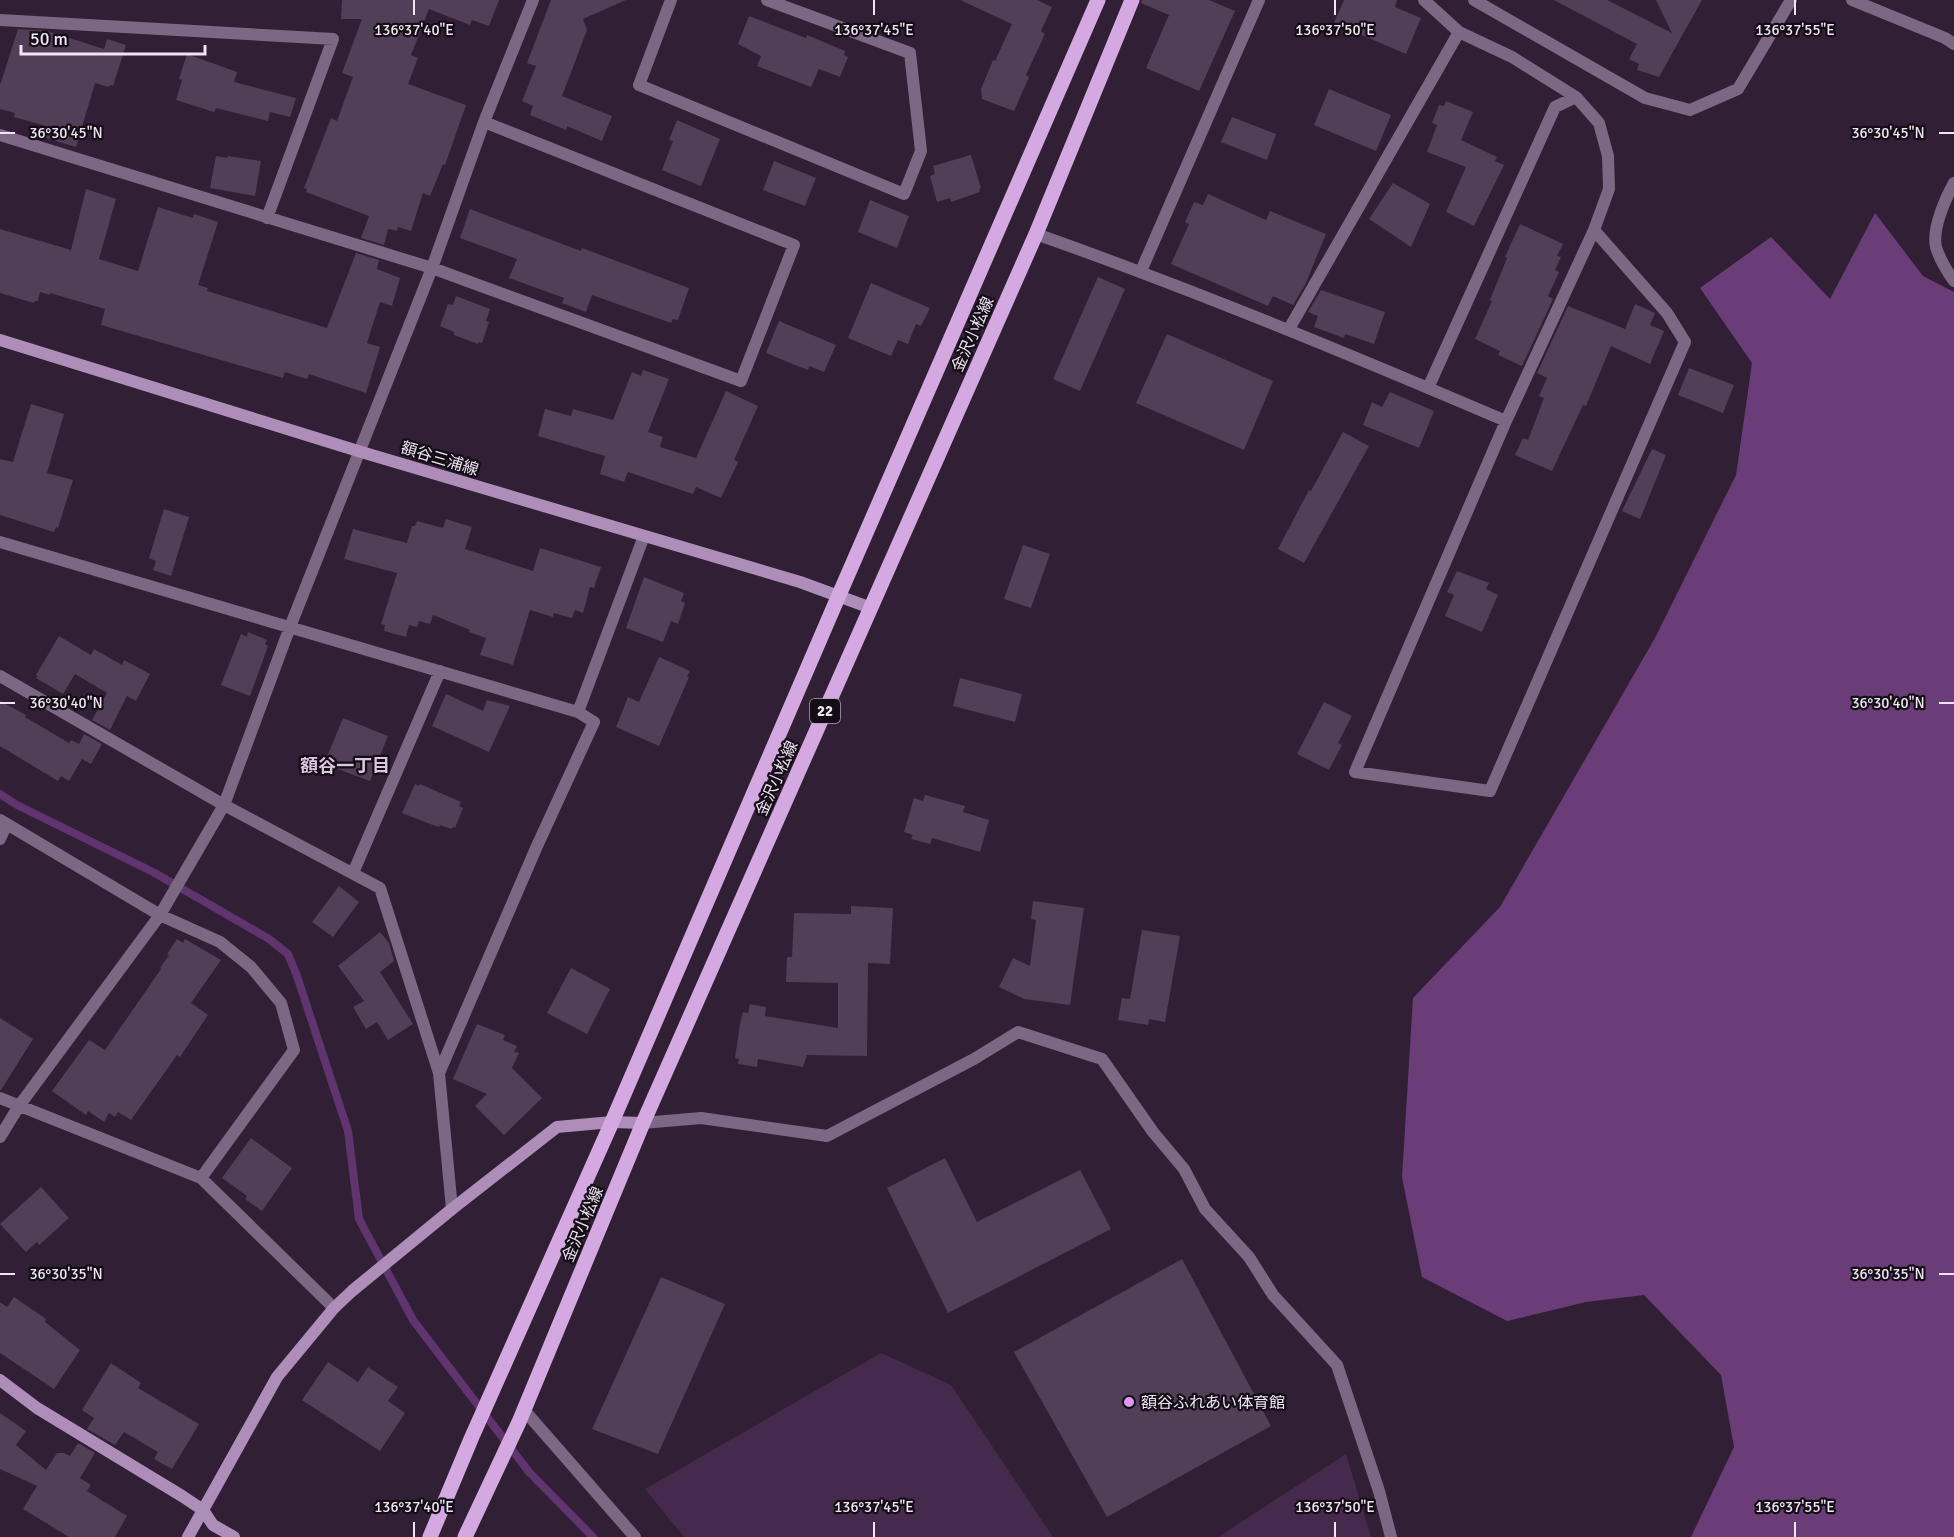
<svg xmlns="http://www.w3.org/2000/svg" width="1954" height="1537" viewBox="0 0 1954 1537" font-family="Signika,'Noto Sans JP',sans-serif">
<rect width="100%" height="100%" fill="#301f35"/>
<path fill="#452a4e" d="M881 1353 951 1385 1053 1537H684L645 1489Z
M1346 1454 1371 1537H1218Z"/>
<path fill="#6a3d78" d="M1875 213 1923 276 1954 292V1537H1691L1734 1447 1721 1375 1644 1295 1586 1302 1507 1321 1422 1277 1402 1177 1413 998 1500 907 1655 638 1736 475 1752 363 1700 288 1771 237 1830 299Z"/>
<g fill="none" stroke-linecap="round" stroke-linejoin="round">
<path stroke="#60346f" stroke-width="8" d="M0 794 17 805 153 872 269 939 288 954 297 976 348 1131 359 1219 413 1320 529 1472 593 1537"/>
</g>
<path fill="#513f57" d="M342 0H499L489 26 472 20 470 25 429 9 411 55 418 58 408 84 466 105 445 165 443 164 430 196 423 193 411 231 398 227 397 231 388 229 384 245 361 238 369 216 306 192 307 189 304 188 331 118 337 121 353 77 342 73 362 19H341Z
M551 0H626L583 19 587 30 562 96 612 116 602 141 567 126 566 130 530 115 533 106 522 101 536 66 527 63Z
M960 0H1037L1052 7 1041 31 1045 34 1026 75 1029 77 1014 111 982 99 981 89 993 60 995 61 1012 24Z
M1142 0H1209L1235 11 1199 91 1146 68 1169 15 1141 3Z
M1344 0H1397L1395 7 1421 18 1406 54 1334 23Z
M1554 0H1607L1672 33 1656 0H1702L1659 77 1637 70 1639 64 1629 59 1637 44Z
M749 16 806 38 807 35 845 51 844 55 848 57 840 77 819 69 811 87 757 66 761 56 738 44Z
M18 29 47 31 104 49 107 39 126 45 113 86 110 85 109 87 95 83 76 147 43 137 46 126 14 117 15 113 0 109V85Z
M187 54 237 72 234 82 296 98 290 117 270 112 268 121 216 108 214 112 176 100 182 80 179 79Z
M1329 89 1391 115 1376 151 1314 125Z
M1446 101 1473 112 1461 140 1497 157 1495 161 1504 165 1474 226 1446 212 1466 167 1427 152 1437 125 1432 123 1439 105 1444 106Z
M1232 117 1276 134 1267 160 1221 142Z
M677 120 720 139 701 186 662 170 673 141 669 140Z
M971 155 981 188 979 189 980 192 951 202 950 198 937 202 930 176 935 174 933 166Z
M216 156 227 158 228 156 261 161 255 196 210 188Z
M774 161 816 178 805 206 763 190Z
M1393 183 1430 204 1411 247 1369 219Z
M86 189 116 199 99 259 138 271 158 207 193 218 194 214 218 222 198 285 208 288 207 291 327 328 356 253 379 260 377 269 400 278 392 306 380 302 367 343 380 347 366 393 309 374 307 379 285 372 283 378 101 325 105 309 50 293V295L40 292 38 301H35L34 303 0 293V229L71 250Z
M1208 194 1266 220 1270 211 1326 234 1305 285 1293 305 1273 296 1268 306 1171 264 1189 224 1185 222 1194 202 1203 205Z
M870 200 909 216 897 248 858 232Z
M470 209 581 251 582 248 689 288 678 320 673 319 671 323 592 295 586 312 562 303 564 298 509 278 517 259 460 238Z
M1520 224 1563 244 1557 256 1561 257 1555 270 1559 272 1548 296 1553 299 1522 366 1498 355 1500 351 1475 339 1492 301 1490 300 1507 258 1505 257Z
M1098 277 1125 289 1080 391 1053 379Z
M871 283 930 308 921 326 916 324 908 344 898 340 891 356 848 338Z
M1321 290 1385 312 1374 344 1345 334 1344 338 1314 327 1318 316 1308 312Z
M456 296 490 309 486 321 489 322 482 343 479 342 478 344 454 335V332L440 326 448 304 453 305Z
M1635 304 1655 313 1650 325 1664 331 1650 364 1611 346 1586 406 1583 405 1552 471 1515 455 1523 438 1528 440 1544 398 1539 396 1547 378 1537 373 1568 306 1625 329Z
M779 321 836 345 824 372 809 366 808 370 795 365 766 353Z
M1167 334 1273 381 1244 450 1136 403Z
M1689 368 1734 385 1723 413 1678 395Z
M643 370 669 379 648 432 663 437 660 447 696 458 726 391 758 406 734 460 738 462 721 498 696 487 693 494 628 472 624 482 600 474 605 456 538 436 545 409 571 416 573 409 613 420 632 372 641 376Z
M1390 392 1434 411 1419 448 1363 425 1372 402 1382 407Z
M31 404 64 414 47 473 73 480 58 528 56 527 54 532 0 515V459L13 462Z
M1343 432 1369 446 1304 563 1278 549 1309 490 1311 491Z
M1652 449 1666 455 1640 519 1622 511Z
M164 509 189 517 171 576 153 570 156 561 149 558Z
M446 519 472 527 465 549 533 571 540 548 601 567 594 588 590 587 583 613 575 610 572 618 554 613 553 617 530 610 513 665 480 655 486 638 469 632 470 630 433 615 430 624 419 621 417 627 409 625 406 637 384 631 385 625 381 624 397 573 344 559 353 529 407 543 412 526H415L417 521 443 528Z
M1023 545 1050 554 1031 608 1004 599Z
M1457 571 1489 583 1486 589 1498 595 1482 632 1445 616 1454 595 1447 592Z
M644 577 684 593 681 601 685 603 678 624 671 621 663 642 626 628Z
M248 632 267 640 265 644 268 646 250 696 221 685 241 634 247 637Z
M59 636 91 655 94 649 122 665 124 660 150 674 136 701 127 696 110 730 92 720 107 693 75 674 63 694 36 678 38 676 36 675Z
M659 657 690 671 687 676 689 677 659 746 616 727 628 697 639 702Z
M960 678 1022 694 1015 722 953 706Z
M446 694 483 711 487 700 510 706 489 752 432 726Z
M0 701 26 715 25 717 69 743 71 740 79 744 84 734 102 744 91 764 82 759 69 781 61 776 58 781 0 746Z
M1324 702 1352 716 1338 743 1342 745 1329 770 1297 754Z
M343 718 388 736 370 781 324 764Z
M415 784 419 786 420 784 461 802 459 806 463 808 455 828 453 827 451 829 440 825 439 827 430 824 402 813Z
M925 795 965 806 963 812 989 820 980 852 932 838 930 844 911 839 913 835 904 832 914 798 923 801Z
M339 886 359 902 333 937 312 922Z
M1033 901 1084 908 1070 1005 1024 999 999 987 1013 958 1030 966 1036 920 1031 919Z
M851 906 893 908 890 964 868 963 867 1056 807 1055 803 1067 758 1059 757 1067 738 1064 739 1059 735 1058 740 1024 743 1012 748 1013 750 1004 766 1007 765 1016 838 1028V983L786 982 787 957H792L794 913 851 914Z
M1142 930 1180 936 1165 1022 1149 1019 1148 1025 1118 1020 1122 998 1130 999Z
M380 932 389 943 394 961 380 972 413 1024 388 1040 377 1022 366 1029 353 1007 364 1001 338 966Z
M177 939 183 943 185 939 221 960 191 1003 208 1015 180 1057 177 1055 131 1120 118 1112 115 1117 109 1113 104 1122 88 1111 86 1115 52 1091 89 1040 105 1050 161 969 160 968 169 955 167 954Z
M571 968 610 989 587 1034 547 1013Z
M0 1018 33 1039 1 1090H0Z
M477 1024 505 1035 503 1040 517 1046 514 1052 519 1053 512 1068 542 1098 504 1135 475 1106 487 1094 453 1079Z
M251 1138 292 1168 262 1211 245 1199 247 1196 222 1178Z
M945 1158 977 1222 1080 1170 1111 1229 948 1313 887 1188Z
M41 1187 69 1218 39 1245 37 1242 26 1252 0 1224Z
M1182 1259 1271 1426 1107 1517 1014 1352Z
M661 1277 725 1304 658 1454 592 1429Z
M14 1297 46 1319 45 1322 80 1350 54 1389 0 1353V1302L7 1307Z
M328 1362 358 1382 368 1367 398 1387 388 1401 405 1413 380 1451 302 1400Z
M111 1363 141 1383 138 1388 199 1424 172 1469 154 1459 158 1452 124 1432 115 1445 87 1429 94 1418 82 1410Z
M0 1413 26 1431 16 1445 46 1470 57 1453H64L70 1456 78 1443 95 1453 80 1478 91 1485 87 1491 127 1516 115 1537H69L23 1509 37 1486 0 1469Z"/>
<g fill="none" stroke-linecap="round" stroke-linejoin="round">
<path stroke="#7c6884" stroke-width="12" d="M671 0 639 85 904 194 921 151 910 53 767 0
M1474 0 1645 98 1690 110 1738 89 1791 0
M1852 0 1945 38 1954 44
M0 20 333 39 267 218
M0 135 432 268 741 381 794 245 484 122
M1954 183C1945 199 1932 229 1936 247 1939 258 1948 273 1954 281
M1036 234C1195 290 1351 355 1506 421L1594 230 1609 189 1608 156 1599 123 1576 97 1512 57 1459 32 1424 0
M1141 271 1259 0
M1289 329 1459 32
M1428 388 1555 107 1576 97
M1506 421 1355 772 1490 791 1685 342 1667 313 1594 230
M0 542 578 712 594 722 537 846 439 1073
M0 676 224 805 380 888 439 1073 452 1209
M578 712 644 536
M0 820 160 915 220 942 251 967 281 1003 294 1050 201 1178 334 1308
M0 839 7 824
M353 873 440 671
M0 1098 201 1178
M643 1123 701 1118 827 1136 974 1059 1018 1032 1102 1059 1153 1132 1184 1169 1205 1209 1249 1257 1273 1295 1337 1365 1379 1491 1391 1537
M0 1137 19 1106 160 915 224 805 290 627 432 268 484 122 533 0
M524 1410 635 1537"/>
<path stroke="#ae8db9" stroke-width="12" d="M0 340 358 451 800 582 871 608
M0 1380 37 1408 182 1496 203 1510 213 1525 234 1537
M188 1537 277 1377 334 1308 352 1291 452 1209 557 1127 612 1122 643 1123"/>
<path stroke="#d4a9e2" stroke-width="15" d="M430 1537 471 1439 612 1122 839 595 1098 0
M465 1537 519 1422 643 1123 1036 234 1132 0"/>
</g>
<path fill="none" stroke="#efe5f3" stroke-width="2" d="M414 0V15M874 0V15M1335 0V15M1795 0V15M0 133H15M1939 133H1954M0 703H15M1939 703H1954M0 1274H15M1939 1274H1954M414 1522V1537M874 1522V1537M1335 1522V1537M1795 1522V1537"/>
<circle fill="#dd99f4" stroke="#140d16" stroke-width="2" cx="1129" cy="1402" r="6"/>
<g text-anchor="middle" stroke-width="4.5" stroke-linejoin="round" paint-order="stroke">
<rect fill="#140d16" stroke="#ada4b1" stroke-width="1.5" x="810" y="699" width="30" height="24" rx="4.5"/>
<g font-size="15" font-weight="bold" fill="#efe5f3">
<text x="825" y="716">22</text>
</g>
<g font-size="16" fill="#efe5f3" stroke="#140d16">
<text transform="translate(972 334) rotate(-66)" y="6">金沢小松線</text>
<text transform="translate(440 458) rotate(17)" y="6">額谷三浦線</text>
<text transform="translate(776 778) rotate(-66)" y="6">金沢小松線</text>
<text transform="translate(582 1224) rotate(-67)" y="6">金沢小松線</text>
</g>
<g font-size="16" fill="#efe5f3" stroke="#140d16" text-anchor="start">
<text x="1141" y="1408">額谷ふれあい体育館</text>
</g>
<g font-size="18" font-weight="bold" fill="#dbc6e2" stroke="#140d16">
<text x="345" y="772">額谷一丁目</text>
</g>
</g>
<g font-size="15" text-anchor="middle" fill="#efe5f3" stroke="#140d16" stroke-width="4.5" stroke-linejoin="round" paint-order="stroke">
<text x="414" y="35">136°37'40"E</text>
<text x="874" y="35">136°37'45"E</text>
<text x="1335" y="35">136°37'50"E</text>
<text x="1795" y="35">136°37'55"E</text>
<text x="66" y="138">36°30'45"N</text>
<text x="1888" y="138">36°30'45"N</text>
<text x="66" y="708">36°30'40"N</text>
<text x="1888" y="708">36°30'40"N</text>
<text x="66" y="1279">36°30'35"N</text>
<text x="1888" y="1279">36°30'35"N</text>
<text x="414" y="1512">136°37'40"E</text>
<text x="874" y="1512">136°37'45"E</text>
<text x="1335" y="1512">136°37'50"E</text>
<text x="1795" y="1512">136°37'55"E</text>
</g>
<path d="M21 45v9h184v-9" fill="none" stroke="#efe5f3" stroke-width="3"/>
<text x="30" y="45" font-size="18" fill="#efe5f3" stroke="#140d16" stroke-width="4.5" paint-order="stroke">50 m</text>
</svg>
